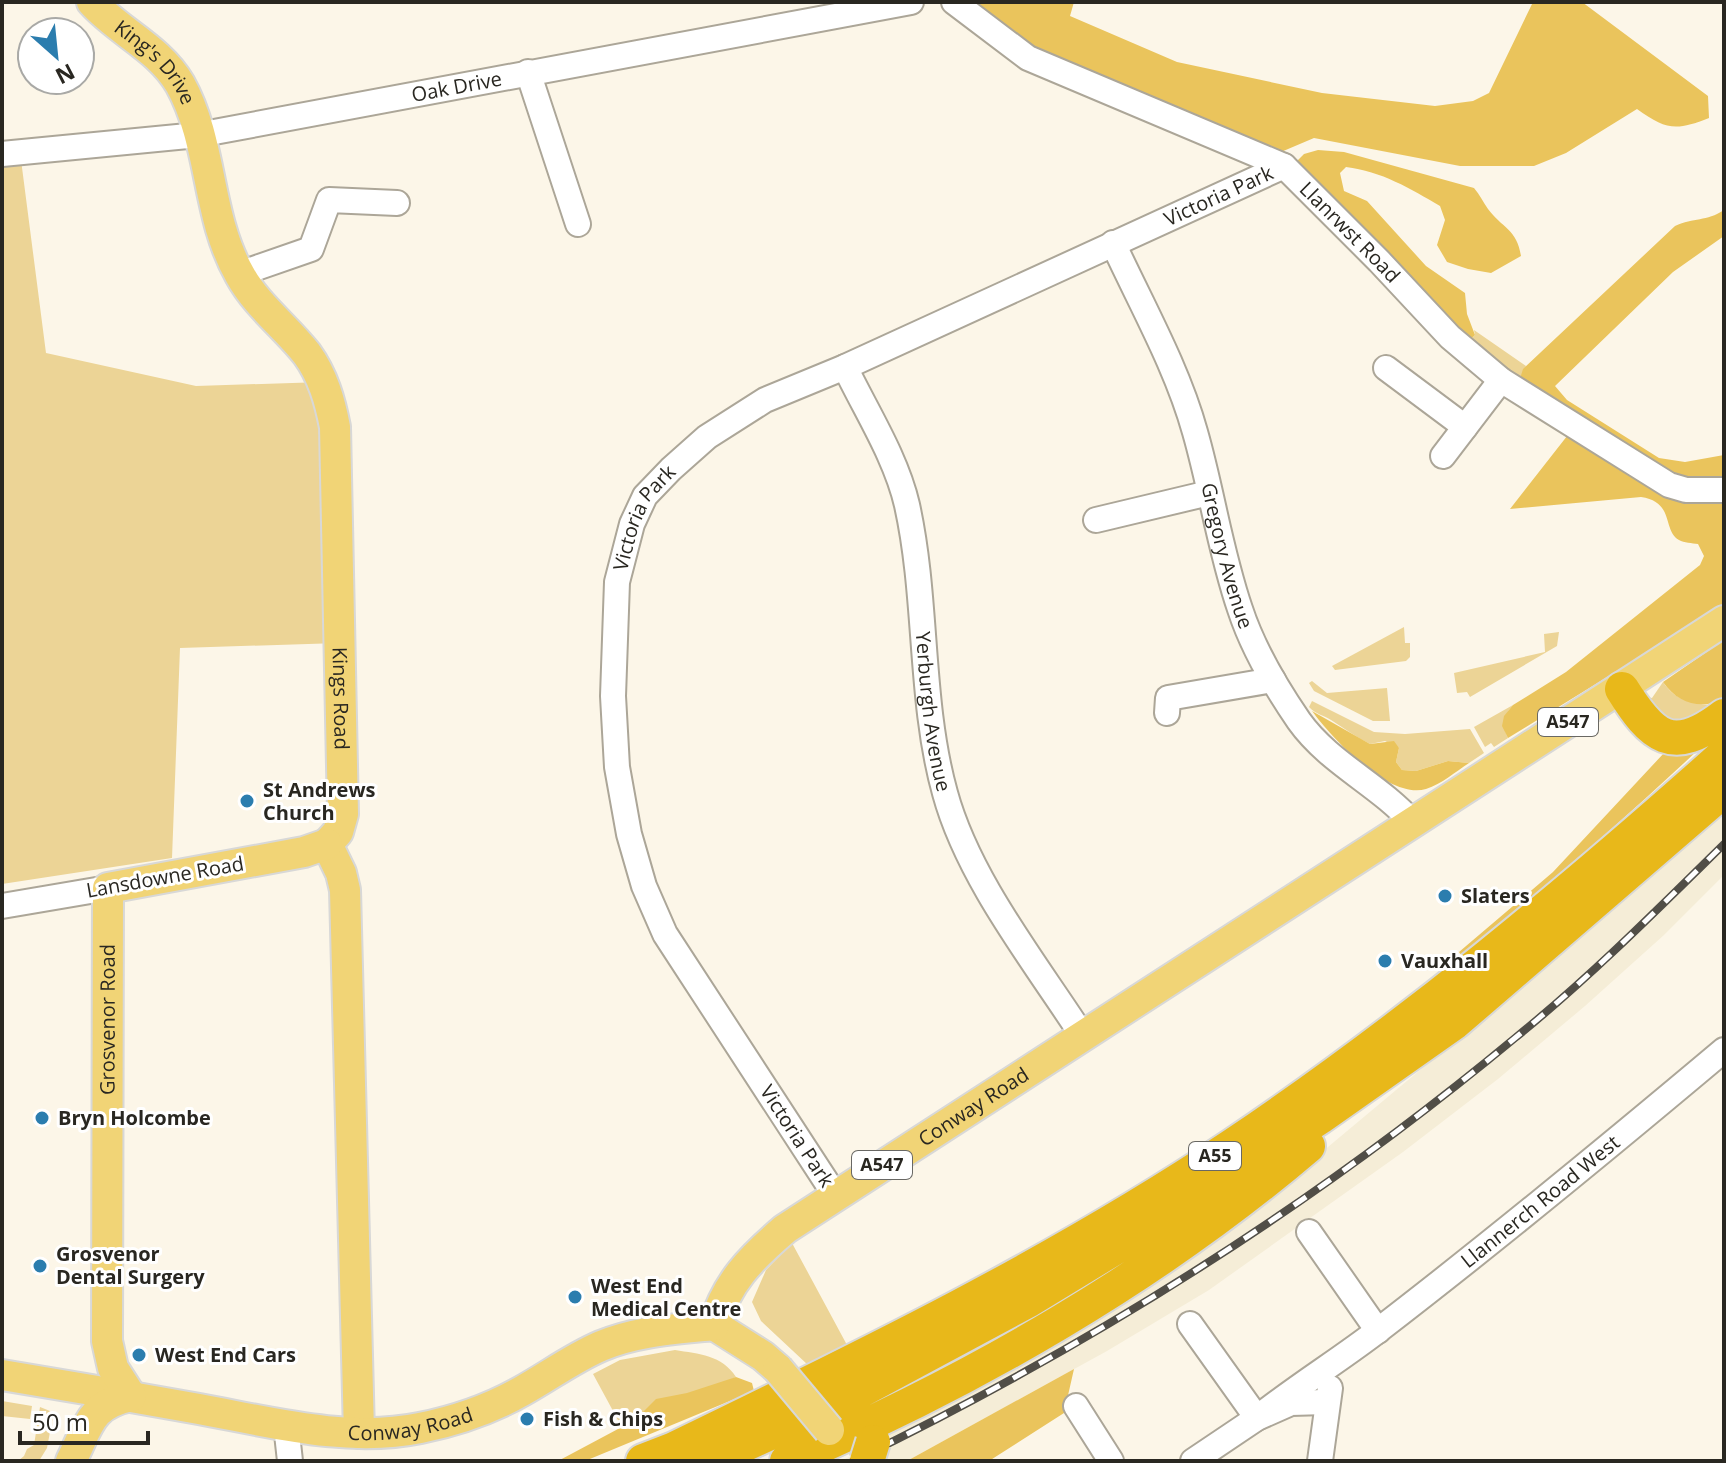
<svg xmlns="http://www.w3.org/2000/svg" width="1726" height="1463" viewBox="0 0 1726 1463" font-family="'Open Sans',sans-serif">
<rect width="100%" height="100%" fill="#fcf6e8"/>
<path fill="#f5edd7" d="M1724 807V875L1664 935 1585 1006 1498 1079 1403 1152 1209 1290 1107 1351 907 1461H841L883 1440 900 1425 1248 1214 1659 870Z"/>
<path fill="#ecd496" d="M20 152 46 353 196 386 323 382 339 643 180 648 172 858 2 884V154Z
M1474 330 1526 366 1519 382 1467 343 1475 335Z
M1404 627 1405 643H1410V657L1406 661 1335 670 1332 666Z
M1559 632 1557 646 1470 697 1467 692 1457 693 1454 673 1545 652 1544 634Z
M1312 681 1327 693 1387 688 1390 721H1373L1314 691 1309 683Z
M1663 682C1675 700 1690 703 1710 705L1712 715 1668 726 1646 697 1652 698Z
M1312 701 1374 732 1405 734 1470 729 1484 753 1469 763 1448 761 1416 771 1402 770 1396 762 1399 748 1385 741 1370 744C1356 737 1344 728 1331 720 1323 715 1315 714 1309 707Z
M1513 705C1503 717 1501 724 1508 738L1494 747 1491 743 1485 747 1474 727Z
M792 1243 847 1345 808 1365 761 1321 752 1302 766 1270Z
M675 1350C699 1354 722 1355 736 1377L625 1433 593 1374 620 1360Z
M2 1401 32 1406 30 1419 2 1416Z
M40 1407 50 1411 53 1416 47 1448 39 1461H18L24 1456 27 1449 34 1445Z"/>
<path fill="#eac45c" d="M966 2H1074L1070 16 1177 62 1322 93 1435 106 1473 101 1489 93 1533 2H1582L1708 96 1709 118C1676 131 1666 130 1637 109L1566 153 1534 166H1460L1314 138 1281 152 1040 55Z
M1318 150 1344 152 1474 188C1480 195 1483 202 1488 209 1502 228 1517 229 1521 256L1491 273 1468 269 1447 262 1437 245 1445 220 1440 206C1411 189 1381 171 1346 167L1340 173 1344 191 1367 201 1426 266 1465 293 1467 314 1475 335 1467 343 1293 165 1304 154Z
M1724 210V236L1673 272 1555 386 1567 400 1659 458 1685 462 1724 455V478H1675L1519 382 1523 369 1675 226C1694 217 1706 222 1724 210Z
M1571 431 1724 499V605L1508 738 1502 726 1504 716 1513 705 1566 672 1700 565 1704 556 1698 544C1692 543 1684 543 1679 540 1662 530 1675 502 1641 497L1510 509Z
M1724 640V700C1700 709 1678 704 1663 682Z
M1312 711 1370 744 1394 741 1399 748 1396 762 1402 770 1416 771 1448 761 1469 763C1455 772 1442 784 1426 789 1389 800 1332 738 1312 711Z
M1698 750C1621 822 1543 890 1461 955L1459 952 1553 872 1664 753 1681 755Z
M1074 1369 1064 1413 989 1461H907Z
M736 1377 752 1383 754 1391 585 1461H558L618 1429 639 1416 656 1399 687 1393Z"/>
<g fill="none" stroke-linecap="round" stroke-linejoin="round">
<g stroke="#aca698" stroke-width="28">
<g id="minor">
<path id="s1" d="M954 2 1028 58 1284 166 1379 261 1450 337 1501 380 1669 485 1686 490H1724"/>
<path d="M528 72 578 224"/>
<path id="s2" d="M2 154 198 135 911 2"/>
<path id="s3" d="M1113 243C1141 304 1177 367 1195 432 1212 491 1220 551 1240 609 1253 649 1275 686 1299 721 1329 763 1378 784 1412 822"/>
<path d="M239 274 311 249 329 200 397 203"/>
<path id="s4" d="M845 367C866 411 896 457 907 505 928 600 919 700 945 793 968 878 1034 961 1082 1035"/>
<path d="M1386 368 1465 427"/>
<path d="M1443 456 1501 380"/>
<path d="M1096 520 1209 493"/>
<path d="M1167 713 1168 698 1273 680"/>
<path d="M2 906 108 888"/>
<path id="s5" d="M835 1195 665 934 644 886 629 834 617 767 613 696 617 582 632 524 645 496 671 469 707 437 765 400 845 367 1284 166"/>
<path d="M1309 1232 1378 1331"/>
<path id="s6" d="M1190 1324 1257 1418C1297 1386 1340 1360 1380 1329 1497 1239 1611 1145 1724 1050"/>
<path d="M1076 1406 1111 1461"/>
<path d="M286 1425 290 1461"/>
<path d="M1193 1461 1257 1418 1291 1403 1326 1402"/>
<path d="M1320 1461 1330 1388"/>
</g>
</g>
<g stroke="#d8d8d7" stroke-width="34">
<g id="major">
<path id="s7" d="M92 2C119 32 159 48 180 84 213 143 206 216 240 275 257 306 286 327 307 354 323 376 330 401 335 427L343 814 338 832 327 844"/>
<path d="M327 844 341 873 345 890 359 1433"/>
<path id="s8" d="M714 1325C727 1282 751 1258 785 1229L1724 621"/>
<path d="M714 1325 763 1356 778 1369"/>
<path id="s9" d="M2 1375C68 1386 133 1397 199 1409 270 1422 348 1443 420 1428 455 1421 492 1408 522 1391 549 1376 573 1358 601 1346 636 1331 676 1329 714 1325"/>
<path id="s10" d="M71 1461C89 1426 89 1405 131 1396L113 1368 107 1341 108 888 304 852 327 844"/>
</g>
</g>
<g stroke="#d8d8d7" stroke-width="38">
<path id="highway" d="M1622 689C1652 737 1672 756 1724 716
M643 1461 674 1449C864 1357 1055 1264 1232 1146 1406 1029 1567 895 1724 755
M709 1461 854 1394 1029 1300 1185 1205 1320 1117 1455 1022 1724 790
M787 1461C971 1382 1156 1276 1308 1146"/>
</g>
<use href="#minor" stroke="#fff" stroke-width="24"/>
<use href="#major" stroke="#f1d476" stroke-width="30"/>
<use href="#highway" stroke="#e8b81a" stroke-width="34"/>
<g stroke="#514e47" stroke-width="8">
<path id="rail" d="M853 1461C1090 1346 1313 1206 1515 1038 1589 978 1656 911 1724 844"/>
</g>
<use href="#rail" stroke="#fff" stroke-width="5" stroke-dasharray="15" stroke-linecap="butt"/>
<g stroke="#d8d8d7" stroke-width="34" stroke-linecap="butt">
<path id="major-bridge" d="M778 1369 829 1430"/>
</g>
<g stroke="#d8d8d7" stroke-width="38" stroke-linecap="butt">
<path id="highway-bridge" d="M867 1461 873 1442"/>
</g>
<use href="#major-bridge" stroke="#f1d476" stroke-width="30"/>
<use href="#highway-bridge" stroke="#e8b81a" stroke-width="34"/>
</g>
<g fill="#2b7dae" stroke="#fff" stroke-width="3">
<circle cx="247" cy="801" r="8"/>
<circle cx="1445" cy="896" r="8"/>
<circle cx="1385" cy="961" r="8"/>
<circle cx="42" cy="1118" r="8"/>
<circle cx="40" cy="1266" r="8"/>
<circle cx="575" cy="1297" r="8"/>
<circle cx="139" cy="1355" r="8"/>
<circle cx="527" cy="1419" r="8"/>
</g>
<g text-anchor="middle" stroke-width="6" stroke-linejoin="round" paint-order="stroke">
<g fill="#fff" stroke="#696864" stroke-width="2">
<rect x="1538" y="708" width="60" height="28" rx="6"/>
<rect x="1189" y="1142" width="52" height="28" rx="6"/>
<rect x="852" y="1151" width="60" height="28" rx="6"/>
</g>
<g font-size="18" font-weight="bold" fill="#292721">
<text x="1568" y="728">A547</text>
<text x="1215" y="1162">A55</text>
<text x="882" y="1171">A547</text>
</g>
<g font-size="20" fill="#292721" stroke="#fff">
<text dy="7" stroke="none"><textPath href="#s7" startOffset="88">King's Drive</textPath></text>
<text dy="7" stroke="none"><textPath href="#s2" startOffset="460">Oak Drive</textPath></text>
<text dy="7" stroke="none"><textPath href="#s5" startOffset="1414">Victoria Park</textPath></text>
<text dy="7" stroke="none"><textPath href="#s1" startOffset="464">Llanrwst Road</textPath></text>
<text dy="7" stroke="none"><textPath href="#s5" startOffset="742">Victoria Park</textPath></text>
<text dy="7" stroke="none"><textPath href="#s3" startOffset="334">Gregory Avenue</textPath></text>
<text dy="7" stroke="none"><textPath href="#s7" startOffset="776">Kings Road</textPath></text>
<text dy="7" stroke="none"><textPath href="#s4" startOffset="360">Yerburgh Avenue</textPath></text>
<text transform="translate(165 877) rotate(-10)" y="7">Lansdowne Road</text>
<text dy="7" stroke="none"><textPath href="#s10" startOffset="476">Grosvenor Road</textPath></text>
<text dy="7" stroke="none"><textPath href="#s8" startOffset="346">Conway Road</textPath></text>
<text transform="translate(797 1136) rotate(57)" y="7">Victoria Park</text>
<text dy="7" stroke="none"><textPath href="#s6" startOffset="472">Llannerch Road West</textPath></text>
<text dy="7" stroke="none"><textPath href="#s9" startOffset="414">Conway Road</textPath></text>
</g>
<g font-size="20" font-weight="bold" fill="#292721" stroke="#fff" text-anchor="start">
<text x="263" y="797">St Andrews<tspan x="263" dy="23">Church</tspan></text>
<text x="1461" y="903">Slaters</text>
<text x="1401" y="968">Vauxhall</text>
<text x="58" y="1125">Bryn Holcombe</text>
<text x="56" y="1261">Grosvenor<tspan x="56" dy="23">Dental Surgery</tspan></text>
<text x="591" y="1293">West End<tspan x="591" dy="23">Medical Centre</tspan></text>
<text x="155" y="1362">West End Cars</text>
<text x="543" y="1426">Fish &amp; Chips</text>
</g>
</g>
<rect width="1726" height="1463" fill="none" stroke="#292721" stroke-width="8"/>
<g transform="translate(56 56) rotate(153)"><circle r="38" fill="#ffffff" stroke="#a9a9a6" stroke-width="2"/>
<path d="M0-6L14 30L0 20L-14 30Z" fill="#2b7dae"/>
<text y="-12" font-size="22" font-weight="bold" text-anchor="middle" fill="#292721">N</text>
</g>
<path d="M20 1431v12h128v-12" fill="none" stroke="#292721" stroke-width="4"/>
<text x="32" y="1431" font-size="24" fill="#292721" stroke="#ffffff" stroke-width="6" paint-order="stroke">50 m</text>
</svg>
